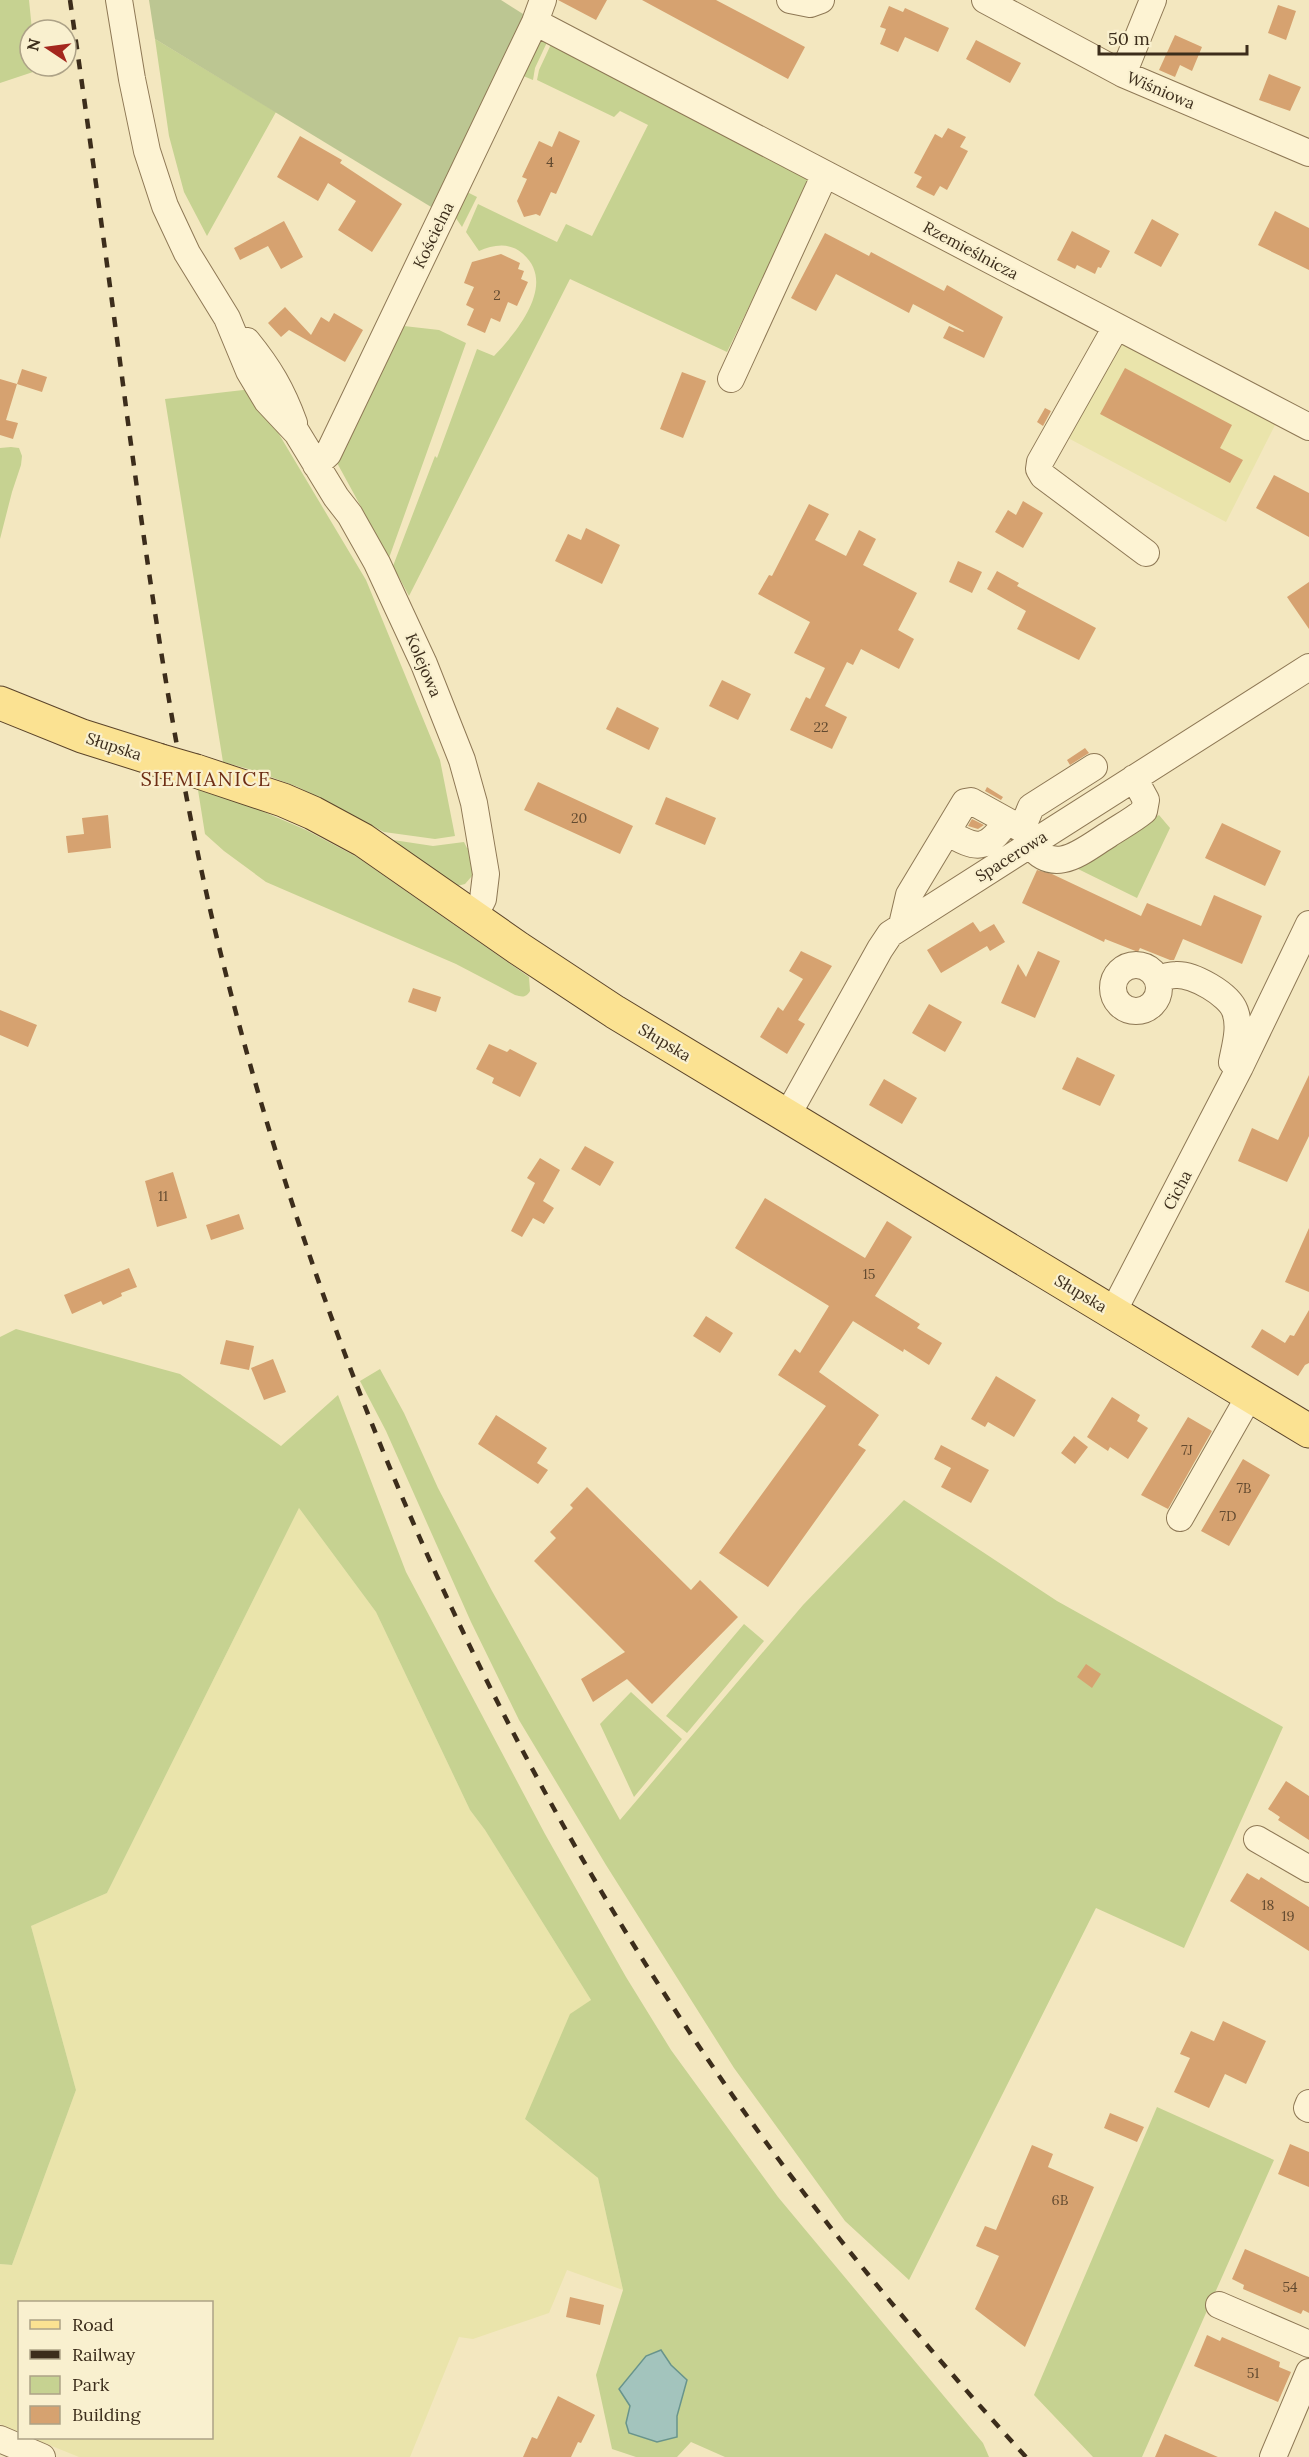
<svg xmlns="http://www.w3.org/2000/svg" width="1309" height="2457" viewBox="0 0 1309 2457" font-family="Lora,serif">
<rect width="100%" height="100%" fill="#f3e7bf"/>
<path fill="#eae4ab" d="M1121 341 1276 423 1226 522 1068 438Z
M299 1508 376 1612 470 1810 485 1830 591 2000 525 2119 598 2178 623 2290 567 2270 549 2313 473 2339 459 2337 410 2457H79L32 2438H212V2302H20L19 2432 0 2424V2264L12 2265 76 2090 31 1926 107 1893Z"/>
<path fill="#c6d291" d="M0 0H29L32 30H30V66H36V71L0 83Z
M549 38 535 68 533 80 516 73 537 40Z
M155 39 276 112 207 236 184 192 169 136Z
M553 40 813 175 727 352 570 279 409 596 393 566 435 456 437 458 477 349 494 356C517 332 558 283 522 253 509 242 493 245 479 251L466 232 478 204 557 242 566 224 592 236 648 125 620 111 614 117 537 80 539 70Z
M461 189 477 197 462 227 451 211Z
M395 325 439 330 466 343 389 558 336 461Z
M252 389 366 580 440 760 455 836 435 839 384 832 298 787 252 770 223 762 165 399Z
M11 447 19 448 22 456 21 465 12 492 0 539V448Z
M198 790 255 808 306 830 357 857 529 977 530 991C526 998 522 997 515 995L456 964 266 882 224 851 205 834Z
M1159 815 1170 828 1137 898 1076 868Z
M380 838 433 846 464 842 467 848H473L472 876 465 884 457 886Z
M16 1329 180 1374 281 1446 338 1395 406 1572 545 1834 626 1977 671 2050 778 2197 983 2443 989 2457H725L691 2442 677 2457H636L612 2449 596 2375 623 2290 598 2178 525 2119 570 2014 591 2000 485 1830 470 1810 376 1612 299 1508 107 1893 31 1926 76 2090 12 2265 0 2264V1337Z
M380 1369 404 1413 438 1488 492 1591 620 1820 803 1605 904 1500 1057 1601 1283 1727 1184 1948 1096 1908 909 2280 845 2221 734 2068 606 1865 519 1720 471 1622 386 1431 360 1381Z
M744 1624 764 1641 687 1733 666 1716Z
M631 1692 682 1739 634 1797 600 1724Z
M1157 2107 1274 2160 1142 2457H1093L1034 2395Z"/>
<path fill="#bcc692" d="M149 0H501L531 19 441 213 155 39Z"/>
<path fill="#a3c4bd" stroke="#68948c" stroke-width="1.5" d="M661 2350 671 2365 687 2380 677 2416V2437L657 2442 629 2433 626 2423 630 2406 619 2389 646 2356Z"/>
<path fill="#d6a270" d="M558 0H607L596 20Z
M642 0H716L805 47 788 79Z
M1278 5 1296 11 1286 40 1268 33Z
M889 6 903 12 905 8 949 28 938 52 905 37 898 52 880 44 886 29 880 27Z
M1175 35 1202 47 1192 71 1180 65 1175 77 1159 70Z
M976 40 1021 63 1010 83 966 59Z
M1269 74 1301 87 1290 111 1259 100Z
M948 128 966 137 960 147 968 151 947 190 940 186 934 196 916 187 922 177 914 173 935 134 942 138Z
M559 131 580 141 556 194 551 192 540 216 536 214 524 217 517 201 527 179 522 177 539 141 552 147Z
M300 136 342 160 340 163 402 204 372 252 338 230 356 201 328 183 318 201 277 177Z
M1275 211 1309 228V270L1258 245Z
M1152 219 1179 234 1161 267 1134 253Z
M284 221 303 257 281 269 268 246 240 260 234 248Z
M1072 231 1110 251 1101 268 1098 267 1095 274 1077 265 1075 269 1057 260Z
M825 233 869 256 871 252 944 291 947 285 1003 317 984 358 943 338 949 326 963 332 964 331 913 304 909 313 836 274 816 311 791 298Z
M501 254 520 263 518 269 524 271 521 279 528 282 517 306 508 302 500 322 491 318 485 333 467 325 474 309 466 305 474 287 464 283 472 262Z
M285 307 311 335 321 317 329 322 334 313 363 330 345 362 289 330 281 337 268 323Z
M1125 368 1232 425 1220 448 1243 460 1230 483 1100 414Z
M22 369 47 377 42 392 17 384Z
M682 372 706 381 683 438 660 429Z
M0 379 17 384 6 420 18 423 13 439 0 435Z
M1045 408 1051 411 1043 426 1037 422Z
M1274 475 1309 493V537L1256 508Z
M1023 501 1043 513 1023 548 995 532 1008 510 1016 515Z
M809 504 829 514 815 540 846 556 859 530 876 539 863 565 917 593 898 630 914 639 899 669 861 649 853 665 847 662 825 706 847 717 832 749 790 730 806 697 810 699 825 668 794 653 810 622 758 594 769 575 772 576Z
M586 528 620 545 602 584 555 561 568 534 581 540Z
M958 561 982 572 972 593 949 582Z
M997 571 1019 583 1017 586 1096 628 1079 660 1017 629 1026 611 987 589Z
M1309 582V629L1287 597Z
M722 680 751 694 738 720 709 706Z
M617 707 659 728 649 750 606 729Z
M1085 748 1089 753 1070 765 1067 760Z
M538 782 633 826 620 854 524 810Z
M987 787 1003 797 1001 800 985 791Z
M666 797 716 818 705 845 655 824Z
M108 815 111 848 68 853 66 836 84 834 82 818Z
M972 819 984 825 978 829 968 826Z
M1222 823 1281 851 1265 886 1205 858Z
M1037 870 1052 874 1141 916 1147 903 1201 926 1214 895 1262 916 1242 964 1183 939 1174 960H1170L1140 948 1138 952 1105 939 1104 942 1022 903Z
M973 922 980 932 994 924 1005 942 990 951 987 946 941 973 927 950Z
M801 951 832 966 798 1020 805 1024 787 1054 760 1037 778 1007 783 1011 803 979 789 971Z
M1038 951 1060 961 1035 1018 1001 1003 1018 964 1026 977Z
M413 988 441 997 436 1012 408 1002Z
M929 1004 962 1022 945 1052 912 1033Z
M0 1010 37 1025 28 1047 0 1035Z
M489 1044 507 1052 510 1049 537 1063 520 1097 492 1083 494 1078 476 1069Z
M1077 1057 1115 1075 1100 1106 1062 1089Z
M1309 1075V1136L1287 1182 1238 1161 1252 1128 1278 1140Z
M884 1079 917 1098 902 1124 869 1105Z
M585 1146 614 1162 600 1186 571 1169Z
M540 1158 560 1170 543 1201 554 1208 544 1224 533 1218 522 1237 511 1231 535 1183 527 1178Z
M173 1172 187 1218 157 1227 145 1181Z
M765 1198 865 1258 887 1221 912 1237 875 1296 920 1324 917 1328 942 1343 929 1365 904 1349 903 1352 853 1321 819 1372 879 1415 858 1445 866 1450 768 1587 719 1553 826 1406 778 1375 795 1349 800 1353 829 1306 735 1248Z
M239 1214 244 1229 211 1240 206 1225Z
M1309 1228V1292L1285 1282Z
M129 1268 137 1287 121 1293 122 1296 103 1305 101 1301 72 1314 64 1295Z
M1309 1310V1363L1305 1365 1298 1376 1251 1347 1262 1329 1285 1343 1290 1335 1294 1336Z
M706 1316 733 1333 720 1353 693 1336Z
M226 1340 254 1346 249 1370 220 1364Z
M273 1359 286 1392 264 1400 251 1368Z
M996 1376 1036 1400 1014 1437 988 1422 985 1427 971 1419Z
M1112 1397 1140 1415 1137 1421 1148 1428 1128 1459 1110 1447 1108 1451 1087 1437Z
M496 1415 547 1448 537 1463 548 1470 538 1484 478 1444Z
M1188 1417 1212 1431 1168 1509 1141 1495Z
M1074 1436 1088 1447 1075 1464 1061 1453Z
M941 1445 989 1470 971 1503 941 1487 951 1468 934 1459Z
M1243 1459 1270 1475 1229 1546 1201 1531Z
M587 1487 691 1590 700 1580 738 1617 652 1704 627 1679 593 1702 581 1679 625 1652 534 1561 556 1538 550 1532 573 1508 570 1505Z
M1086 1664 1101 1674 1092 1688 1077 1677Z
M1286 1781 1309 1796V1840L1278 1820 1280 1817 1268 1809Z
M1247 1873 1259 1880 1261 1877 1309 1907V1951L1230 1901Z
M1223 2021 1266 2041 1246 2084 1225 2074 1209 2108 1174 2092 1190 2058 1180 2054 1191 2031 1214 2041Z
M1110 2113 1144 2127 1137 2142 1104 2128Z
M1290 2144 1309 2152V2187L1278 2174Z
M1032 2145 1053 2154 1048 2167 1094 2187 1025 2347 975 2309 999 2256 976 2246 985 2226 996 2230Z
M1245 2249 1309 2277V2313L1303 2310 1301 2314 1289 2309 1243 2289 1244 2285 1232 2279Z
M570 2297 604 2305 600 2325 566 2317Z
M1207 2335 1220 2341 1222 2337 1243 2346 1280 2362 1279 2367 1291 2372 1278 2402 1194 2366Z
M558 2396 595 2415 581 2443 578 2442 571 2457H523L532 2437 537 2439Z
M1165 2434 1218 2457H1155Z"/>
<g fill="none" stroke-linecap="round" stroke-linejoin="round">
<g stroke="#8e7855" stroke-width="28">
<path id="minor" d="M119 0 132 79 147 151 165 206 187 253 227 318 249 371 267 401 297 433 336 497 350 515 377 563 424 664 462 760 474 803 486 874 483 899 474 917
M790 0 810 4 821 0
M985 0 1123 74 1309 153
M535 22 1309 427
M1123 74 1153 0
M1116 327 1040 462 1039 469 1043 476 1146 553
M247 341C269 368 282 390 294 423
M731 379 825 174
M316 465 328 454 535 22 543 0
M1022 829 1031 807 1094 767
M947 832C977 850 986 851 1007 821
M1029 844C1055 877 1082 851 1108 835 1120 827 1133 820 1144 811L1146 800 1134 778
M902 925 909 895 965 802 971 801 1038 838
M1113 988a23 23 0 1 1 46 0a23 23 0 1 1-46 0Z
M1158 980C1164 977 1169 975 1176 975 1193 974 1229 994 1235 1011 1241 1027 1235 1046 1232 1062L1235 1064
M787 1116 880 949 890 934 1309 667
M1113 1312 1240 1067 1309 924
M1180 1518 1250 1395
M1257 1839 1309 1869
M1309 2103 1307 2108 1309 2109
M1219 2305 1309 2344
M0 2439 42 2457
M1273 2457 1309 2372"/>
</g>
<g stroke="#5b442a" stroke-width="35">
<path id="major" d="M0 703 82 736 158 760
M196 771 283 800 313 813 363 840 518 948 615 1012 1309 1431"/>
</g>
<use href="#minor" stroke="#fdf3d3" stroke-width="26"/>
<use href="#major" stroke="#fbe292" stroke-width="33"/>
<path stroke="#3c2d1b" stroke-width="4.5" stroke-dasharray="10 10" stroke-linecap="butt" d="M70 0C90 138 109 277 127 415 150 585 174 755 213 922 317 1356 498 1771 760 2134 842 2247 932 2354 1026 2457"/>
<g stroke="#5b442a" stroke-width="35" stroke-linecap="butt">
<path id="major-bridge" d="M158 760 196 771"/>
</g>
<use href="#major-bridge" stroke="#fbe292" stroke-width="33"/>
</g>
<g text-anchor="middle" stroke-width="4.5" stroke-linejoin="round" paint-order="stroke">
<g font-size="14" fill="#624a30">
<text x="550" y="167">4</text>
<text x="497" y="300">2</text>
<text x="821" y="732">22</text>
<text x="579" y="823">20</text>
<text x="163" y="1201">11</text>
<text x="869" y="1279">15</text>
<text x="1187" y="1455">7J</text>
<text x="1244" y="1493">7B</text>
<text x="1228" y="1521">7D</text>
<text x="1268" y="1910">18</text>
<text x="1288" y="1921">19</text>
<text x="1060" y="2205">6B</text>
<text x="1290" y="2292">54</text>
<text x="1253" y="2378">51</text>
</g>
<g font-size="16" fill="#3c2d1b" stroke="#f9f0cf">
<text transform="translate(1161 90) rotate(23)" y="6">Wiśniowa</text>
<text transform="translate(433 235) rotate(-64)" y="6">Kościelna</text>
<text transform="translate(971 250) rotate(28)" y="6">Rzemieślnicza</text>
<text transform="translate(424 665) rotate(67)" y="6">Kolejowa</text>
<text transform="translate(114 746) rotate(18)" y="6">Słupska</text>
<text transform="translate(1011 856) rotate(-32)" y="6">Spacerowa</text>
<text transform="translate(665 1042) rotate(31)" y="6">Słupska</text>
<text transform="translate(1177 1190) rotate(-62)" y="6">Cicha</text>
<text transform="translate(1081 1293) rotate(31)" y="6">Słupska</text>
</g>
<g font-size="20" letter-spacing="1.5" fill="#6e2e15" stroke="#f9f0cf">
<text x="206" y="786">SIEMIANICE</text>
</g>
</g>
<rect x="18" y="2301" width="195" height="138" fill="#f9f0cf" stroke="#ada287" stroke-width="1.5"/>
<rect x="30" y="2320" width="30" height="9" fill="#fbe292" stroke="#ada287" stroke-width="1.5"/>
<text x="72" y="2331" font-size="18" fill="#3c2d1b">Road</text>
<rect x="30" y="2350" width="30" height="9" fill="#3c2d1b" stroke="#ada287" stroke-width="1.5"/>
<text x="72" y="2361" font-size="18" fill="#3c2d1b">Railway</text>
<rect x="30" y="2376" width="30" height="18" fill="#c6d291" stroke="#ada287" stroke-width="1.5"/>
<text x="72" y="2391" font-size="18" fill="#3c2d1b">Park</text>
<rect x="30" y="2406" width="30" height="18" fill="#d6a270" stroke="#ada287" stroke-width="1.5"/>
<text x="72" y="2421" font-size="18" fill="#3c2d1b">Building</text>
<g transform="translate(48 48) rotate(283)"><circle r="28" fill="#f9f0cf" stroke="#ada287" stroke-width="1.5"/>
<path d="M0-4.5L10 22L0 15L-10 22Z" fill="#a4271d"/>
<text y="-9" font-size="16" font-weight="bold" text-anchor="middle" fill="#3c2d1b">N</text>
</g>
<path d="M1099 45v9h148v-9" fill="none" stroke="#3c2d1b" stroke-width="3"/>
<text x="1108" y="45" font-size="18" fill="#3c2d1b" stroke="#f9f0cf" stroke-width="4.5" paint-order="stroke">50 m</text>
</svg>
